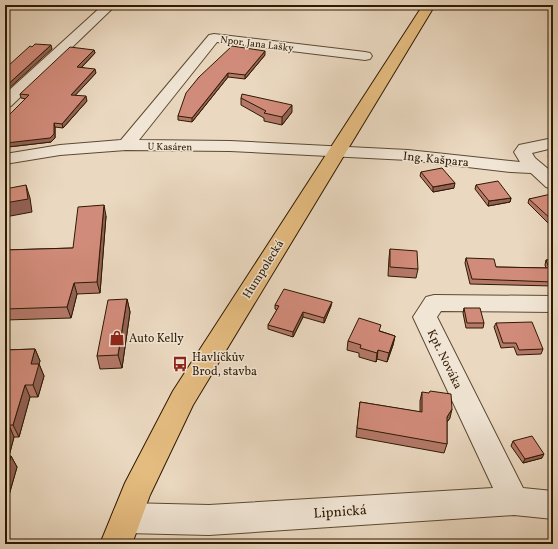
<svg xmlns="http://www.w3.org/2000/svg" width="558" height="549" viewBox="0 0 558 549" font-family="Vollkorn,serif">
<rect width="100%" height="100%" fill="#ead8c0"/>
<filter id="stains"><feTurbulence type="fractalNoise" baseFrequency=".005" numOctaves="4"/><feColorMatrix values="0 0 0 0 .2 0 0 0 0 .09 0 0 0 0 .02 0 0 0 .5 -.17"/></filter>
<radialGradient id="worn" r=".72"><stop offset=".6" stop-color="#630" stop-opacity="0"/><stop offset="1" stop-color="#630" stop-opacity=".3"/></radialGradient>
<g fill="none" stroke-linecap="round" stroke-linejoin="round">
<g stroke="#5d4a31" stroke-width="2">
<path id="minor" d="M103 5H116L11 106 5 108V94Z
M214 34 365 52 370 53 372 56 370 59 365 60 217 42 139 140 230 141 408 150 520 162 514 152 519 145 553 138V148L532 153 535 158 553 173V189L546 187 531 173 511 172 408 160 230 151 126 150 60 155 5 164V154L60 145 121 140 209 35Z
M434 295 553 296V312L441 311 437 317 523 488 553 491V519L514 515 209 535 126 533 115 528 111 518 115 508 126 503 209 505 493 488 413 317 426 297Z"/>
</g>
<g stroke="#2e1a01" stroke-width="2">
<path id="major" d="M423 5H435L193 405 150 495 132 544H100L125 483 173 391Z"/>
</g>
<use href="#minor" fill="#f1e6d6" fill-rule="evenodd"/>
<use href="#major" fill="#e5bc80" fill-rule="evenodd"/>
</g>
<path fill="#b47869" stroke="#2e1a01" d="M94 50 95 53 82 67 96 73 75 95 87 101 63 128 55 127V138L51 142 8 147 6 143 26 99 21 98 20 94Z
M265 55 245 79 228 77 192 122 178 120V116L199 77Z
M241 98 292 112 282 125 264 121V118L241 105Z
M550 152H553V160L548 157Z
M421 172 454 188 433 192 420 176Z
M476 185 511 198 510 202 488 206 475 189Z
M553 196V224L550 225 528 203 529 199Z
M106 216 100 293 77 294 71 318 5 320V250L73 248Z
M390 249 418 269 416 278 388 276 389 258Z
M466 258 496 267 546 268 545 265 546 260H553V286L470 284 465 263Z
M127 299 130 312 122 368 100 369 97 356Z
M275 305 331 306 324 323 303 317 293 337 268 329V325L277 310 275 309Z
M464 308 484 323 483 328H466L463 313Z
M496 323 543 349 541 354 517 355 514 347 501 348 494 327Z
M380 331 395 336 393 345 387 362 377 359 376 362 359 357V353L347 350 348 341Z
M35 349 40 361 39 364 44 376 38 397H30L19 437H14L9 456H11L17 467 5 509V350Z
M422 392 450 418 447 422V444L444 453 356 437 360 402 420 412V401Z
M513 441 542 458 523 463 511 446Z"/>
<path fill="#926155" stroke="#2e1a01" d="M51 45 52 49 5 92V87Z
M94 50 95 53 78 71 77 67Z
M265 51V55L245 79V75Z
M95 69 96 73 72 99 71 95Z
M228 73V77L192 122V118Z
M86 96 87 101 63 128 62 124Z
M292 105V112L282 125V117Z
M54 123 55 127V138L51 142 8 147 6 143Z
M455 183 454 188 433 192V187Z
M26 185 30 198 32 212 5 217V203Z
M511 198 510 202 488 206 489 201Z
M104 205 106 216 100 293 97 282Z
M552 220H553V224L550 225Z
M74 283 77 294 71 318 67 307Z
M127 299 130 312 122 368 118 355Z
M332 302 331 306 324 323V318Z
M303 312V317L293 337V332Z
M395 336 393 345 387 362 389 353Z
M35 349 40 361 39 364 44 376 38 397 33 385 31 364Z
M378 350 377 359 376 362 377 353Z
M25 385 30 397 19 437 13 425Z
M452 409 450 418 444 426 447 417Z
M9 425 14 437 6 467 5 466V437Z
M544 454 542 458 523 463 525 459Z
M11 456 17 467 5 509V475Z"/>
<path fill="#d18b7a" stroke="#2e1a01" d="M35 44 51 45 5 87V66H8L30 46 32 47Z
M232 46 265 51 245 75 228 73 192 118 178 116 186 93 199 77Z
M70 47 94 50 77 67 95 69 71 95 86 96 62 124 54 123V134L50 138 6 143 5 136V119L29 95 20 94Z
M242 94 292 105 282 117 264 113 266 111 241 98Z
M550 152H553V155Z
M442 168 455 183 433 187 421 172Z
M498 181 511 198 489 201 476 185Z
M26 185 28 199 5 203V189Z
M551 194 553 196V220H552L529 199Z
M104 205 97 282 74 283 67 307 5 309V250L73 248 78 207Z
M390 249 417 251 418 269 390 267Z
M466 258 494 259 496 267 549 268 546 260H553V282L472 279Z
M284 289 332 302 324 318 303 312 293 332 268 325 279 306 275 305Z
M127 299 118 355 97 356 108 300Z
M464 308H480L484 323H467Z
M359 318 381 325 379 331 395 336 389 353 378 350 377 353 360 348 361 345 348 341Z
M532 322 543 349 519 350 516 343H503L496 323Z
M35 349 31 364H39L33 385H25L13 425H9L5 437V350Z
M430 391 451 394 452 409 447 417V444L357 428 360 402 422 412V392L429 393Z
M532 436 544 454 525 459 513 441Z
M5 456H11L5 475Z"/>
<defs>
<g id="shop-bare" transform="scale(1.2)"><path d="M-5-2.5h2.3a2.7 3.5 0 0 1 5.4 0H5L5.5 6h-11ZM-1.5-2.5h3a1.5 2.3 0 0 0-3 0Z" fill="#8f2418" stroke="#f1e6d6" stroke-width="2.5" paint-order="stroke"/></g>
<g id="bus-bare" transform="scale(1.2)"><path d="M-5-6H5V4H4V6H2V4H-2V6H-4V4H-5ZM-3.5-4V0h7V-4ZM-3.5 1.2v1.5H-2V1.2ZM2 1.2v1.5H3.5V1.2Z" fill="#8f2418" stroke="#f1e6d6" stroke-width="2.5" paint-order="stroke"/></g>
</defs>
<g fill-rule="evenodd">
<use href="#shop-bare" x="117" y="338"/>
<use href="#bus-bare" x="180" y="364"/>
</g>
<g text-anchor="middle" stroke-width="3" stroke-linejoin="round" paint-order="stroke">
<g font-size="10" fill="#2e1a01" stroke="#f1e6d6">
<text transform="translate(257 43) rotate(7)" y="4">Npor. Jana Lašky</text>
<text transform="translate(170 146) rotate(1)" y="4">U Kasáren</text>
</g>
<g font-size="12" fill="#2e1a01" stroke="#f1e6d6">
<text transform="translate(436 159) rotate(6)" y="4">Ing. Kašpara</text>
<text transform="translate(263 269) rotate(-58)" y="4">Humpolecká</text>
<text transform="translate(445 359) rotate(64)" y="4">Kpt. Nováka</text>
</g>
<g font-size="12" fill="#2e1a01" stroke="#f1e6d6" text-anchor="start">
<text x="129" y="342">Auto Kelly</text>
<text x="192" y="361">Havlíčkův<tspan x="192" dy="14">Brod, stavba</tspan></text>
</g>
<g font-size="14" fill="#2e1a01" stroke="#f1e6d6">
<text transform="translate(340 511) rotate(-4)" y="5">Lipnická</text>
</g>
</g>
<rect width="558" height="549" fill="none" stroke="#ead8c0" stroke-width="20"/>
<rect x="6" y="6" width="546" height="537" fill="none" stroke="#2e1a01" stroke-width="2"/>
<rect x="10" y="10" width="538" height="529" fill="none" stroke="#2e1a01"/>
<rect width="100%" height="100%" filter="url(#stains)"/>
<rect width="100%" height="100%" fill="url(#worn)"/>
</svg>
